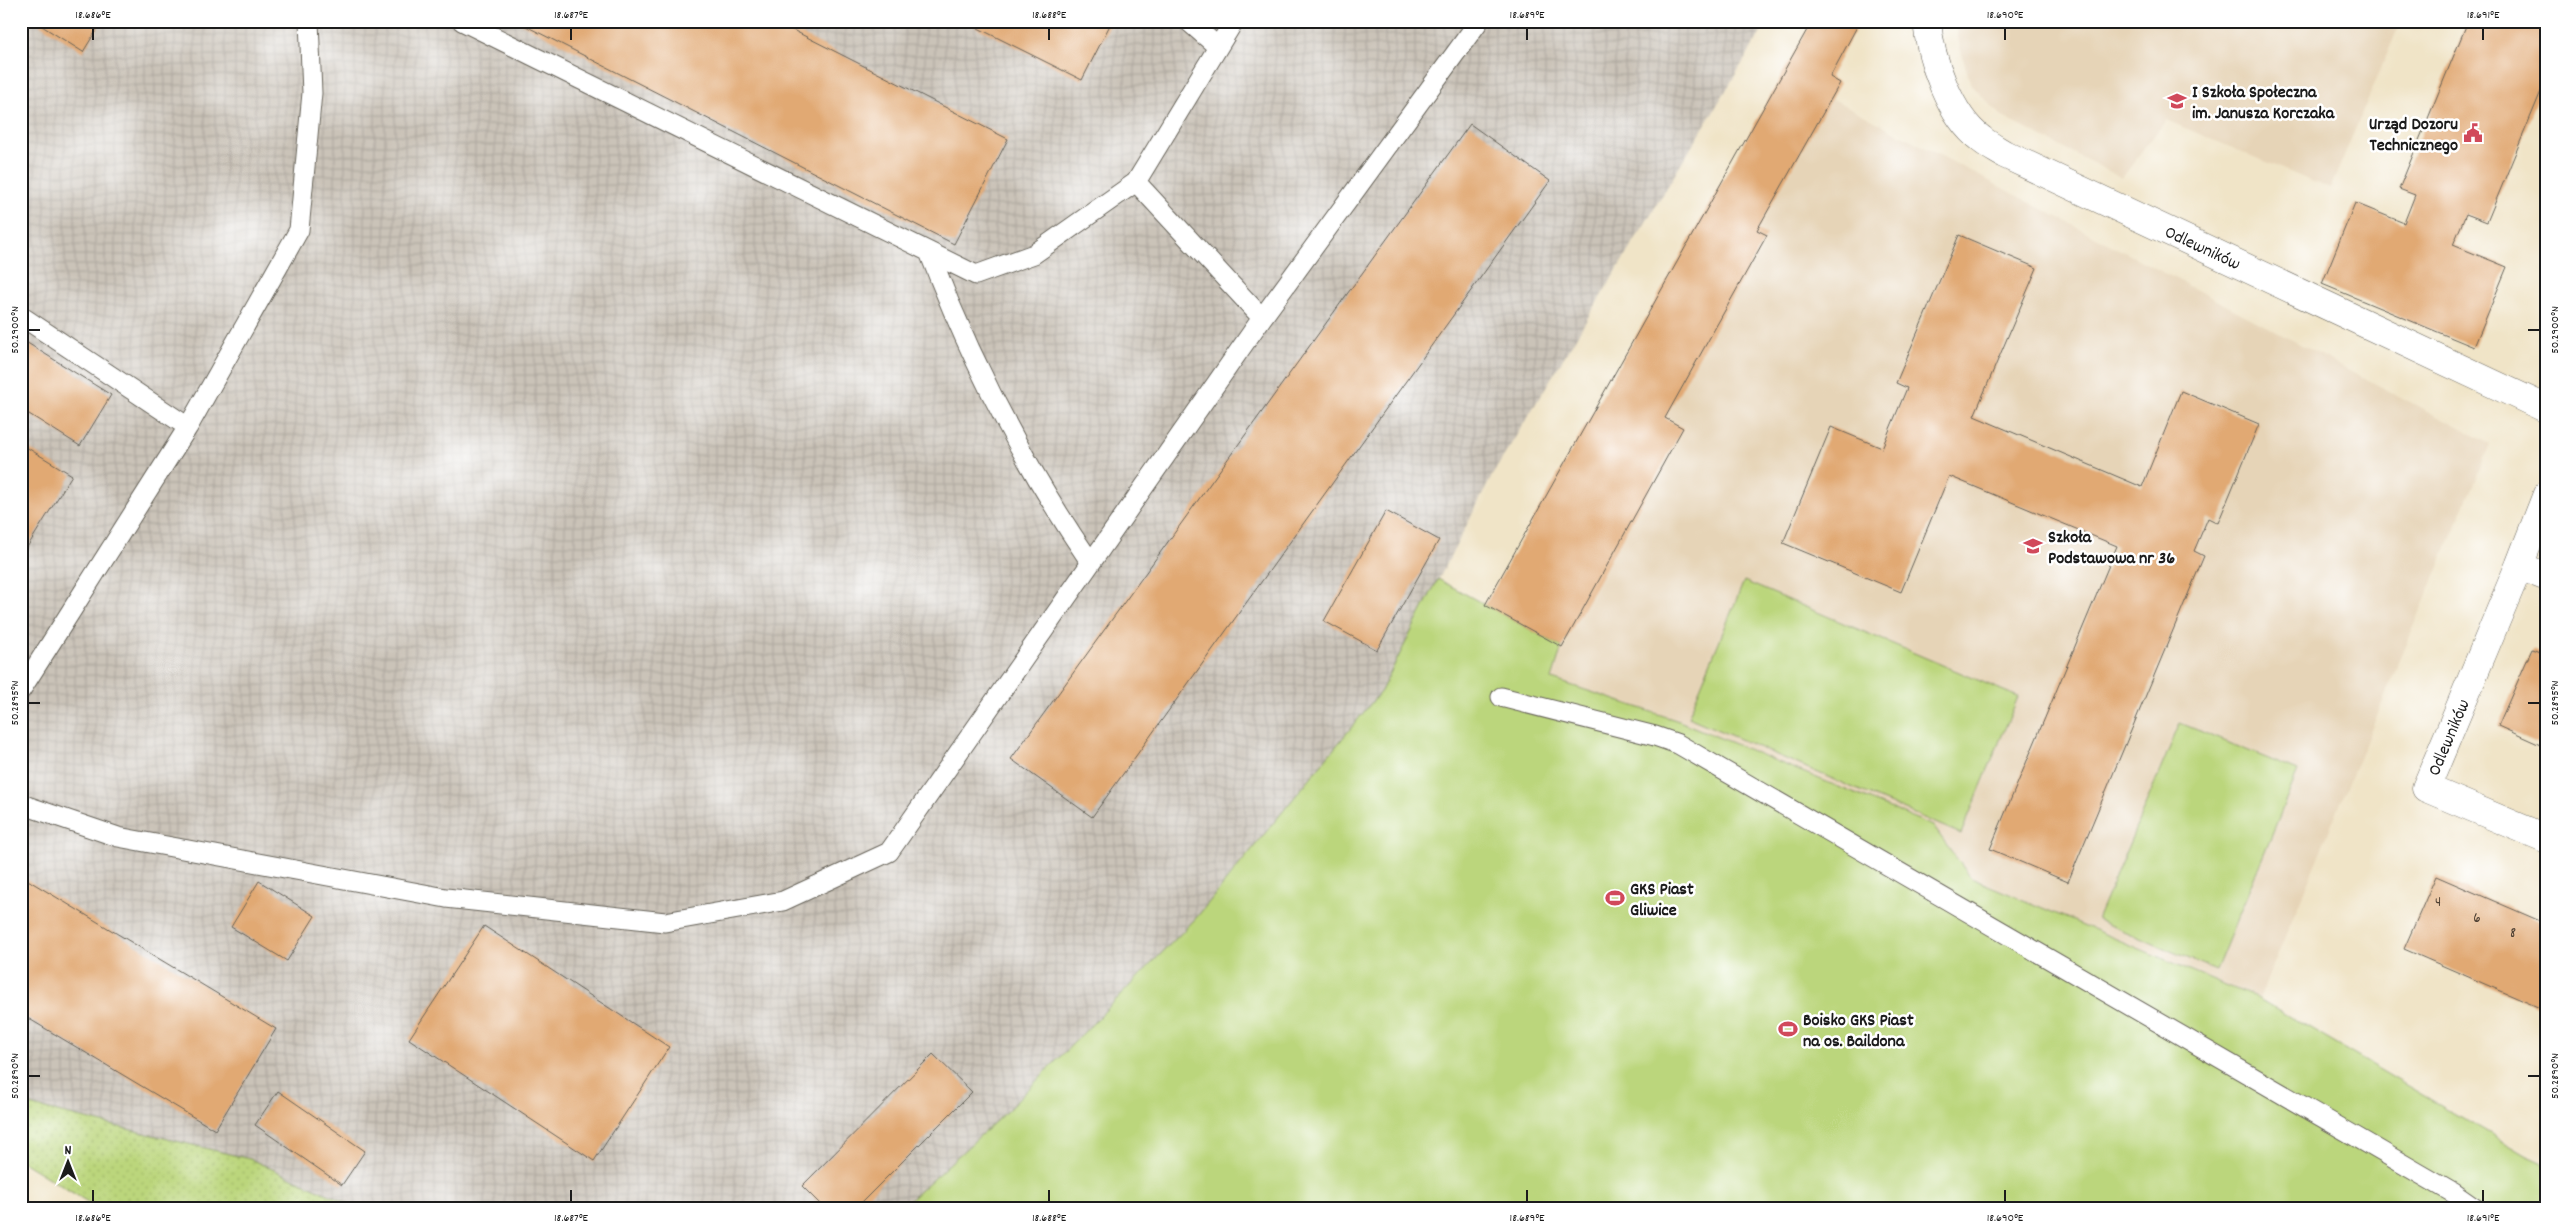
<svg xmlns="http://www.w3.org/2000/svg" width="2568" height="1230" viewBox="0 0 2568 1230" font-family="Dekko,sans-serif">
<defs>
<pattern id="industrial-grid" width="8" height="8" patternUnits="userSpaceOnUse" patternTransform="scale(1.25)"><rect width="8" height="8" fill="#cac3b8"/><path d="M0 4h8M4 0v8" fill="none" stroke="#ada79e"/></pattern>
<pattern id="grass-dots" width="8" height="8" patternUnits="userSpaceOnUse" patternTransform="scale(1.25)"><rect width="8" height="8" fill="#bbd67b"/><path d="M2 2h.1M6 6h.1" fill="none" stroke="#a0b76a" stroke-width="1.8" stroke-linecap="round"/></pattern>
</defs>
<rect width="100%" height="100%" fill="#fff"/>
<filter id="ink" filterUnits="userSpaceOnUse"><feTurbulence type="fractalNoise" baseFrequency=".02" numOctaves="2"/><feDisplacementMap in="SourceGraphic" scale="10" xChannelSelector="R" yChannelSelector="G"/><feConvolveMatrix kernelMatrix="1 2 1 2 8 2 1 2 1" color-interpolation-filters="sRGB"/></filter>
<filter id="wash" filterUnits="userSpaceOnUse"><feTurbulence type="fractalNoise" baseFrequency=".0096" numOctaves="4" result="noise"/><feDisplacementMap in="SourceGraphic" scale="20" xChannelSelector="R" yChannelSelector="G"/><feGaussianBlur stdDeviation="1.12" result="paint"/><feColorMatrix in="noise" values="0 0 0 0 0 0 0 0 0 0 0 0 0 0 0 0 0 1.4 0 .05"/><feComposite in="paint" operator="in"/></filter>
<g filter="url(#wash)">
<rect width="100%" height="100%" fill="#f0e4c7"/>
<path fill="#e6d4b7" d="M1955 21H2401L2330 189 2166 120 2122 178 2003 117 1971 85 1960 48Z
M1831 98 2490 444 2259 999 1971 878 1933 826 1679 721 1551 679 1562 647 1683 428 1665 418 1767 235 1757 230Z"/>
<path fill="url(#industrial-grid)" d="M21 21H1768L1493 474 1381 691 1196 918 1007 1111 900 1209H361L250 1159 21 1103Z"/>
<path fill="url(#grass-dots)" stroke="#6c794c" d="M21 1103 250 1159 361 1209H99L21 1161Z"/>
<path fill="#bbd67b" stroke="#6c794c" d="M1438 579 1562 647 1552 679 1679 721 1933 826 1971 878 2259 999 2525 1155 2547 1165V1209H900L1007 1111 1196 918 1381 691Z
M1744 581 2018 697 1961 834 1688 717Z
M2180 723 2298 771 2216 970 2097 920Z"/>
<g id="blocks">
<path fill="#e1a973" d="M34 21H102L83 52Z
M516 21H775L1008 139 954 244Z
M964 21H1112L1082 80Z
M1812 21H1860L1830 77 1840 83 1757 230 1767 235 1665 418 1683 428 1562 647 1485 605Z
M2468 21H2547V77L2487 222 2466 214 2453 245 2507 267 2474 347 2322 284 2355 203 2404 223 2415 195 2399 189Z
M1470 124 1550 181 1092 817 1011 759Z
M1959 235 2037 268 1974 416 2142 487 2181 391 2259 424 2218 523 2208 518 2194 551 2204 556 2068 882 1990 849 2117 546 1949 476 1901 592 1783 543 1831 427 1882 448 1907 388 1896 383Z
M21 339 111 395 80 446 21 409Z
M21 444 72 475 21 557Z
M1386 511 1439 540 1377 650 1324 621Z
M2532 649 2547 655V748L2498 726Z
M21 876 276 1029 215 1130 21 1014Z
M2436 876 2547 924V1011L2404 949Z
M259 881 315 916 287 961 231 927Z
M484 926 669 1047 594 1161 409 1039Z
M933 1054 972 1092 855 1209H825L802 1186Z
M278 1091 365 1151 342 1185 255 1125Z"/>
</g>
</g>
<g filter="url(#ink)">
<use href="#blocks" fill-opacity="0" stroke="#666258" stroke-width="1"/>
<g fill="none" stroke-linecap="round" stroke-linejoin="round">
<g stroke="#666258" stroke-width="21">
<path id="lane" d="M462 21 976 275 1034 254 1136 182 1234 21
M1188 21 1218 47
M1136 182 1262 318
M929 252C971 361 1025 467 1091 563
M21 316 188 427
M21 690 188 427 299 230 312 93 309 21
M1501 697 1655 736 1678 744 2453 1193 2476 1209
M21 804 118 837 446 898 665 922 783 901 889 852 1262 318 1479 21"/>
</g>
<g stroke="#666258" stroke-width="29">
<path id="street" d="M1927 21C1930 59 1950 116 1981 139 1988 145 1996 149 2004 154L2547 409
M2547 494 2519 566 2426 788 2547 839
M2519 566 2547 577"/>
</g>
<path stroke="#666258" stroke-width="3" stroke-dasharray="4 4" stroke-linecap="butt" d="M21 1203 32 1209"/>
<use href="#lane" stroke="#fff" stroke-width="19"/>
<use href="#street" stroke="#fff" stroke-width="28"/>
</g>
</g>
<path fill="none" stroke="#1c1c1c" stroke-width="2" d="M93 28V40M571 28V40M1049 28V40M1527 28V40M2005 28V40M2483 28V40M28 330H40M2528 330H2540M28 703H40M2528 703H2540M28 1076H40M2528 1076H2540M93 1190V1202M571 1190V1202M1049 1190V1202M1527 1190V1202M2005 1190V1202M2483 1190V1202"/>
<defs>
<g id="school-bare" transform="scale(1.5)"><path d="M0-5L7-2L0 1L-7-2ZM-4 1L0 2.5L4 1V4Q0 6-4 4Z" fill="#d1495b" stroke="#fff" stroke-width="2.5" paint-order="stroke"/></g>
<g id="civic-bare" transform="scale(1.5)"><path d="M-.6-6.5H3V-4.5H.6V-3L4-1V1h2V6H-6V1h2V-1L-.6-3ZM-1.2 2.5V6h2.4V2.5Z" fill="#d1495b" stroke="#fff" stroke-width="2.5" paint-order="stroke"/></g>
<g id="stadium-bare" transform="scale(1.5)"><path d="M0-5a6.5 5 0 1 0 0 10a6.5 5 0 1 0 0-10ZM-3.5-1.8h7v3.6h-7Z" fill="#d1495b" stroke="#fff" stroke-width="2.5" paint-order="stroke"/></g>
</defs>
<g fill-rule="evenodd">
<use href="#school-bare" x="2177" y="101"/>
<use href="#civic-bare" x="2473" y="133"/>
<use href="#school-bare" x="2033" y="546"/>
<use href="#stadium-bare" x="1615" y="898"/>
<use href="#stadium-bare" x="1788" y="1029"/>
</g>
<g text-anchor="middle" stroke-width="5" stroke-linejoin="round" paint-order="stroke">
<g font-size="15" fill="#4d3f32">
<text x="2438" y="906">4</text>
<text x="2477" y="922">6</text>
<text x="2513" y="937">8</text>
</g>
<g font-size="18" font-weight="bold" fill="#1c1c1c" stroke="#fff" text-anchor="start">
<text x="2192" y="97">I Szkoła Społeczna<tspan x="2192" dy="21">im. Janusza Korczaka</tspan></text>
<text x="2458" y="129" text-anchor="end">Urząd Dozoru<tspan x="2458" dy="21">Technicznego</tspan></text>
<text x="2048" y="542">Szkoła<tspan x="2048" dy="21">Podstawowa nr 36</tspan></text>
<text x="1630" y="894">GKS Piast<tspan x="1630" dy="21">Gliwice</tspan></text>
<text x="1803" y="1025">Boisko GKS Piast<tspan x="1803" dy="21">na os. Baildona</tspan></text>
</g>
<g font-size="18" fill="#1c1c1c" stroke="#fff">
<text transform="translate(2203 247) rotate(25)" y="6">Odlewników</text>
<text transform="translate(2448 737) rotate(-67)" y="6">Odlewników</text>
</g>
</g>
<rect width="2568" height="1230" fill="none" stroke="#fff" stroke-width="55"/>
<g transform="translate(68 1162)" stroke="#ffffff" stroke-width="4" paint-order="stroke">
<path d="M0-4L9 19L0 12L-9 19Z" fill="#1c1c1c"/>
<text y="-8" font-size="14" font-weight="bold" text-anchor="middle" fill="#1c1c1c">N</text>
</g>
<rect x="28" y="28" width="2512" height="1174" fill="none" stroke="#1c1c1c" stroke-width="2"/>
<g font-size="12" text-anchor="middle" fill="#1c1c1c">
<text x="93" y="18">18.686°E</text>
<text x="571" y="18">18.687°E</text>
<text x="1049" y="18">18.688°E</text>
<text x="1527" y="18">18.689°E</text>
<text x="2005" y="18">18.690°E</text>
<text x="2483" y="18">18.691°E</text>
<text transform="translate(14 330) rotate(-90)" y="4">50.2900°N</text>
<text transform="translate(2554 330) rotate(-90)" y="4">50.2900°N</text>
<text transform="translate(14 703) rotate(-90)" y="4">50.2895°N</text>
<text transform="translate(2554 703) rotate(-90)" y="4">50.2895°N</text>
<text transform="translate(14 1076) rotate(-90)" y="4">50.2890°N</text>
<text transform="translate(2554 1076) rotate(-90)" y="4">50.2890°N</text>
<text x="93" y="1221">18.686°E</text>
<text x="571" y="1221">18.687°E</text>
<text x="1049" y="1221">18.688°E</text>
<text x="1527" y="1221">18.689°E</text>
<text x="2005" y="1221">18.690°E</text>
<text x="2483" y="1221">18.691°E</text>
</g>
</svg>
